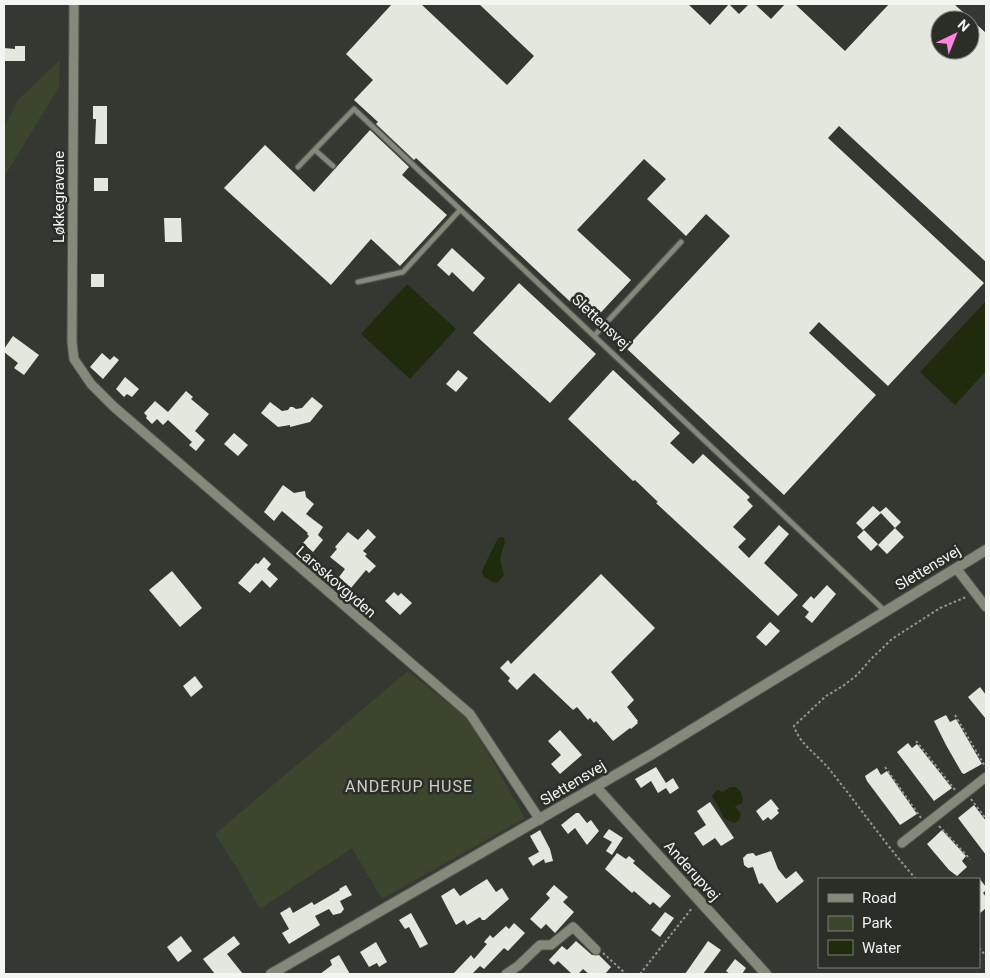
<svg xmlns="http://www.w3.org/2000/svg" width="990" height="978" viewBox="0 0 990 978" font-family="Roboto,sans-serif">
<rect width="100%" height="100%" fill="#343831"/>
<path fill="#3c462e" d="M60 60 59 87 4 177V128L18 100Z
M408 671 469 720 525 818 382 899 352 848 260 909 237 868 215 834Z"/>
<path fill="#1f2b0c" d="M407 284 456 329 410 379 361 334Z
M986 301V371L955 405 920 372Z
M503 537 505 541 500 559 504 575 498 582 494 583 483 576 482 571 498 538Z
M730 787H736L741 792 743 801 741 804 735 806 741 814 739 820 735 823 725 819 712 796 717 790 723 792Z"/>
<path fill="#e3e7de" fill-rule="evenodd" d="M392 4H421L507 85 534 56 479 4H688L710 25 729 4 739 14 749 4H755L771 19 785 4H795L845 51 889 4H954L986 33V262L839 126 828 138 984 283 888 386 819 322 809 333 876 395 784 495 626 348 730 236 706 214 686 236 647 199 666 179 644 159 577 230 631 280 592 322 416 158 414 160 376 124 378 122 354 100 373 80 346 54ZM940 20H970V50H940Z
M15 46H25V61H4V48L15 49Z
M93 106H107V144H95L96 119H93Z
M370 130 409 167 402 175 447 215 400 266 371 239 331 285 224 188 265 145 314 192Z
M94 178H108V191H94Z
M164 218H181L182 242H165Z
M452 248 485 278 473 292 452 272 449 276 437 265Z
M91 274H104V287H91Z
M519 283 596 354 550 403 473 333Z
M13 336 39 355 24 375 14 368 18 363 4 352V349Z
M102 353 110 360 114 356 119 360 103 379 90 367Z
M458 370 468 378 456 392 446 384Z
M613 370 680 433 670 443 693 464 703 454 750 497 747 500 753 506 733 527 746 539 738 547 749 558 779 525 789 534 764 563 798 595 778 616 656 503 658 502 635 480 633 481 568 419Z
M125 377 139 389 132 397 127 394 124 397 116 389Z
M186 391 193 397 191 399 209 414 195 431 205 440 196 451 189 445 192 442 168 420 163 425 157 419 152 424 146 418 147 416 144 413 155 401 168 412Z
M312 397 323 406 310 422 290 427V425L278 427 261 413 270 402 282 411 288 410 290 407H293L296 409 302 408Z
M234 433 248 445 238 456 224 444Z
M283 485 294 493 305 491 306 497 314 504 306 514 323 527 318 535 323 540 313 552 303 543 309 536 307 534 308 533 282 511 274 521 264 512Z
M873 506 881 513 863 530 856 523Z
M886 507 901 522 895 528 880 512Z
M895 528 904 537 887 554 878 545Z
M368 529 376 537 363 551 367 554 365 556 376 566 369 573 366 570 351 588 339 577 345 569 330 557 337 549 335 547 348 532 358 540Z
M864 530 878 544 871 551 857 537Z
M264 557 271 564 267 569 278 579 270 588 262 580 250 593 238 583 256 563 258 564Z
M172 571 202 608 180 627 149 590Z
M601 574 655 628 611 672 634 700 627 707 638 721 637 722 638 723 631 729 630 728 613 741 596 721 594 723 590 718 588 720 577 707 573 710 534 673 517 690 508 681 510 678 500 668 508 660 511 664Z
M827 585 836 594 812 623 805 617 809 612 802 606 811 596 814 599Z
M394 592 398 596 401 593 412 603 400 615 385 601Z
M770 622 780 631 766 646 756 637Z
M195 676 203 687 191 697 183 686Z
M980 687 986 695V719L968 697Z
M946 715 950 722 956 719 982 764 964 774 962 773 946 745 934 721Z
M560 730 582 755 560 774 551 764 561 755 548 741Z
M908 743 912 748 917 744 952 788 934 801 897 752Z
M656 767 666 783 673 778 679 788 670 794 666 788 658 793 651 781 641 788 635 779Z
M877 768 881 775 887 771 917 814 900 825 867 781 865 776Z
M771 799 779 809 777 810 779 813 771 820 768 817 763 821 756 811Z
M710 802 734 838 721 846 715 838 703 846 694 833 706 825 697 811Z
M974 805 986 821V855L958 818Z
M576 813H579L587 823 591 820 599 831 587 845 575 828 568 834 561 825Z
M609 829 623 838 612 855 606 851 612 842 603 837Z
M540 830 550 849 553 861 545 863 544 859 533 866 528 858 539 852 530 836Z
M942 830 966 856 962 861 967 867 957 876 949 870 927 844Z
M771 851 778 869 786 879 796 871 804 881 777 903 762 883 759 884 753 867 748 868 744 865 743 858 747 854 753 853 756 856Z
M617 853 626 859 629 856 635 861 633 863 671 896 660 908 653 902 650 905 634 891 632 893 605 869Z
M979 878 986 887V890L983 893 986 897V908L979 914Z
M487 879 496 892 502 888 509 899 485 920H482L480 917 467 925 464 920 456 925 441 896 454 888 460 896Z
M346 885 352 895 340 901 344 909 341 913 333 915 329 909 315 916 320 925 289 944 282 933 289 929 280 913 290 907 293 913 312 902 314 905 340 890 339 889Z
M554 885 568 897 563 902 574 912 555 933 546 924 541 929 530 919 550 898 546 894Z
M665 912 674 918 660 937 651 930Z
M411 913 428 944 420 948 409 927 405 929 399 920Z
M514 923 525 933 508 951 504 948 484 969 480 966 472 974H453L471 955 474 959 487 944 484 942 490 935 493 938 506 926 509 929Z
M181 936 192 951 178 962 167 947Z
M234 936 240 944 227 954 243 974H215L203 959Z
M576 941 592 955H599L611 967 605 974H589L583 969 578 974H572L558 961 554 965 549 960 562 946 567 950Z
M708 941 721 950 703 974H685Z
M376 942 387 962 379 967 377 963 369 967 360 952Z
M339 955 350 974H320L332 965 330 960Z
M735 959 746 968 742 974H730L726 971Z"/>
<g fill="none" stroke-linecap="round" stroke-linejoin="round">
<g stroke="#535650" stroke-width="7">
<path id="service" d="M315 150 333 166
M298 167 354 109 885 611
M358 282 403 272 460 210
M594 336 681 242"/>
</g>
<g stroke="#535650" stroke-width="11">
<path id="minor" d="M74 4 72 342 74 359 91 384 113 406 470 714 540 820
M956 568 986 607
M902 843 986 777
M506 974 518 966 540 945H551L573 927 596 950"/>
</g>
<g stroke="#535650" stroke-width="12">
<path id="tertiary" d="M596 787 766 974
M271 974 652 754 986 550"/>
</g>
<path stroke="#969994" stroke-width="2" stroke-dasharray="2.5 2.5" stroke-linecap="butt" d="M986 681V682
M955 715 986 768
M916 741 955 790
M885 767 921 818
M971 799 986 819
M939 826 970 859
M916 879C885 844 859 806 830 770 818 755 799 744 794 726L826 696 843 686 857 675 871 659 892 639 940 608 966 597
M979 948 986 956
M603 953 626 974
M640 974 692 908"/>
<use href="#service" stroke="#838a7b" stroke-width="4.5"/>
<use href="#minor" stroke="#838a7b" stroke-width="9"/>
<use href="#tertiary" stroke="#838a7b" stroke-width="10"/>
</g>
<g text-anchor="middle" stroke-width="5" stroke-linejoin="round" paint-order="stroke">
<g font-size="15" fill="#f3f5f1" stroke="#2a2e27">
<text transform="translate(59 197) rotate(-90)" y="5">Løkkegravene</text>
<text transform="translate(601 322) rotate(43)" y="5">Slettensvej</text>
<text transform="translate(928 568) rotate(-31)" y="5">Slettensvej</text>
<text transform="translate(336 582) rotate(41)" y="5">Larsskovgyden</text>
<text transform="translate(573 783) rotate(-31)" y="5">Slettensvej</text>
<text transform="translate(692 871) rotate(48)" y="5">Anderupvej</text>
</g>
<g font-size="16" letter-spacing="1" fill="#cbcfc6" stroke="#2a2e27">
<text x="409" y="792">ANDERUP HUSE</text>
</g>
</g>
<rect width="990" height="978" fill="none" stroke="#f3f5f1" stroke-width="10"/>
<rect x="818" y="878" width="162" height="90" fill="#2a2e27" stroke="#7a7e78"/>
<rect x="828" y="894" width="25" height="8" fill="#838a7b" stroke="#7a7e78"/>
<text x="862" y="903" font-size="15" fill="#f3f5f1">Road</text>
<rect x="828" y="916" width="25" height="15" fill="#3c462e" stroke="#7a7e78"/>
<text x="862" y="928" font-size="15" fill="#f3f5f1">Park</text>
<rect x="828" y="940" width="25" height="15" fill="#1f2b0c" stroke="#7a7e78"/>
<text x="862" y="953" font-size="15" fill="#f3f5f1">Water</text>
<g transform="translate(955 35) rotate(43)"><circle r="24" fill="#2a2e27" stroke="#7a7e78"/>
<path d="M0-4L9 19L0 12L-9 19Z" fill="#fd86e1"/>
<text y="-8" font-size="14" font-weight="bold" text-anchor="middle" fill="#f3f5f1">N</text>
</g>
</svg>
